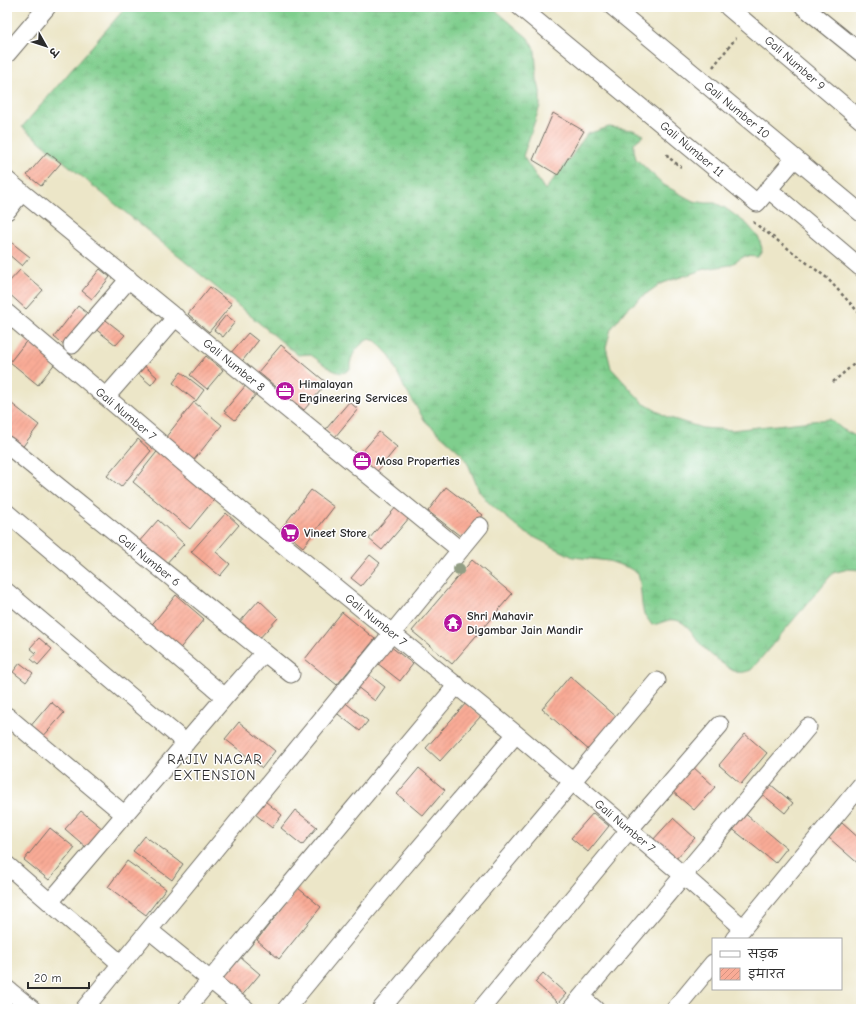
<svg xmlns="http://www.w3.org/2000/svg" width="868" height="1016" viewBox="0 0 868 1016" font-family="'Comic Neue','Playpen Sans Deva',sans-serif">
<defs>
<pattern id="wetland-marsh" width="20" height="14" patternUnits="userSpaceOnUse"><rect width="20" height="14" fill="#7fce8d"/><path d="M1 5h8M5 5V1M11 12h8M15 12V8" fill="none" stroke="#6eb17a"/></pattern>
<pattern id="building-hatch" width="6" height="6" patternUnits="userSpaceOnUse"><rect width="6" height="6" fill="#f9ab96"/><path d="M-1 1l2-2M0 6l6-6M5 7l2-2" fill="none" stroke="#d69381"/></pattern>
</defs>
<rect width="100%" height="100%" fill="#fff"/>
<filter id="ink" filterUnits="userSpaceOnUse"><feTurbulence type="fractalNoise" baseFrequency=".025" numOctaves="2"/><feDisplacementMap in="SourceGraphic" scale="8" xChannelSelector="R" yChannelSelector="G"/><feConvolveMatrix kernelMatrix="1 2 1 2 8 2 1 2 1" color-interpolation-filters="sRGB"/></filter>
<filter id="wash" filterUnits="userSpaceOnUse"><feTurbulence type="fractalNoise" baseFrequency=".012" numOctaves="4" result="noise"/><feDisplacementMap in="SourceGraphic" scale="16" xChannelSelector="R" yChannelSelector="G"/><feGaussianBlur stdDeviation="0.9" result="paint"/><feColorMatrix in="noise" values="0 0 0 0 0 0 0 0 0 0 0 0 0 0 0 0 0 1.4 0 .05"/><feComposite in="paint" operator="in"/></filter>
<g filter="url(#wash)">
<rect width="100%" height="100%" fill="#ece6c8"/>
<path fill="url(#wetland-marsh)" stroke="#557c5c" d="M126 7H492L528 38 535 51 537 79 540 91V106L523 156 545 190 568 161 587 134 609 127 633 130 644 135 634 143V150L636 159 664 185 693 201 706 203H715L725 208 747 224 759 238 762 249 758 257 745 256 730 265 705 269 660 284 639 299 624 312 611 329 606 347 611 368 643 403 667 417 702 428 732 430 830 419 842 429 861 439V570L848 569 833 573 751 670C746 672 741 673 736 672 731 671 707 652 704 648 696 640 690 625 679 621 669 617 661 624 652 625L644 614 642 605 640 582 638 574 629 568 609 561 573 557 524 532 490 504 479 491 469 466 462 454 425 421 404 387 390 356 376 341 369 339C358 345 349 356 350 369 338 381 321 360 309 354L298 355 22 127Z"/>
<g id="blocks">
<path fill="url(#building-hatch)" d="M553 113 584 131 558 175 533 160Z
M47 152 61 163 41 186 27 175Z
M7 239 30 257 22 266 7 253Z
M100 269 110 277 92 299 82 291Z
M20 270 43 290 26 309 7 292V284Z
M210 287 232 304 209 332 188 314Z
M78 306 91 316 66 347 54 337Z
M226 315 235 322 223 337 214 330Z
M102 317 125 335 116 345 94 328Z
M248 333 258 341 240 364 229 355Z
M28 339 56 362 38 385 10 362Z
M281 345 327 383 304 410 258 372Z
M206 356 223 370 207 389 190 375Z
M141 363 157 377 151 385 135 371Z
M181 372 204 390 196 401 173 383Z
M247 384 257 393 235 420 224 411Z
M7 400 39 425 21 449 7 438Z
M194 402 222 425 193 461 165 438Z
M349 402 358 409 335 437 326 429Z
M379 432 397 447 375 474 356 459Z
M138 439 151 451 121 487 107 476Z
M160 448 217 496 190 529 133 482Z
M446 487 482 515 464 539 428 511Z
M311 490 334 507 303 547 281 529Z
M397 506 410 517 382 550 369 539Z
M226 513 239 525 216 552 230 564 220 576 191 552Z
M158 520 184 544 163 567 137 544Z
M370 555 380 563 361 586 351 578Z
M472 560 512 594 452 664 412 631Z
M176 595 204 619 177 652 149 628Z
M259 600 278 618 257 641 238 624Z
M342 612 375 639 337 685 305 659Z
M39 638 52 649 38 665 31 659 36 653 30 648Z
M390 646 413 664 400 681 377 663Z
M20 663 33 673 26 682 13 672Z
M367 673 385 687 375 701 356 686Z
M570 676 619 719 591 752 542 709Z
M342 700 368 721 360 731 334 711Z
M51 702 64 713 41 739 29 728Z
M466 703 481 716 440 761 426 748Z
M239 722 275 751 262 768 225 739Z
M745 734 767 753 741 784 719 765Z
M692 766 715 787 694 810 671 790Z
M419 768 445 790 423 816 397 794Z
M770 784 793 803 785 813 762 794Z
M260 797 282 815 272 828 249 809Z
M295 810 317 827 302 845 281 828Z
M81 811 103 829 87 848 65 829Z
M743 812 787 848 775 863 730 827Z
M593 813 609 826 588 852 571 838Z
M673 818 695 838 674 861 652 841Z
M842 823 861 840V866L829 838Z
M50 828 75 848 49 880 24 860Z
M145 836 183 864 172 880 133 851Z
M127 861 166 889 146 915 108 887Z
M298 888 321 907 279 959 257 940Z
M240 957 260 974 240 998 220 982Z
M543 973 566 994 558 1003 535 982Z"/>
</g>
</g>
<g filter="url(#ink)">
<use href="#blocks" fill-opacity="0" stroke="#6f6c62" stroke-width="1"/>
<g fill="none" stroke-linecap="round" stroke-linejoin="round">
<g stroke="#6f6c62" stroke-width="19">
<path id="minor" d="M520 7 757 203 795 158
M613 7 861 213
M728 7 861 120
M804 7 861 53
M7 54 47 7
M7 180 460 550
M768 189 860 267
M7 211 22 192
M7 313 217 491 516 734 684 876 743 928
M72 345 129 279
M106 397 176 317
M7 445 291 674
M7 513 225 697
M7 592 186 743
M7 716 125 815
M7 865 121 964
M50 902 225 697 264 653
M149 930 246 1009
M734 939 861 785
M7 989 32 1009
M581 997 595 1009
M84 1009 480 526
M186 1009 457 685
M286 1009 389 884 516 734
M381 1009 657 681
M481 1009 629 830 720 725
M571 1009 808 727
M675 1009 713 963"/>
</g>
<path stroke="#6f6c62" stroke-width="2.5" stroke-dasharray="3 3" stroke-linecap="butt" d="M713 67 736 38
M667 154 668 157 681 167
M753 222 827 278 861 315
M833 382 861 358"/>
<use href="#minor" stroke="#fff" stroke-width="17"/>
</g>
<circle fill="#929e84" cx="459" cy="569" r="6"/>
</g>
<defs>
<g id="office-disc" transform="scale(1)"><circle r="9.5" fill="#b5179e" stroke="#fff"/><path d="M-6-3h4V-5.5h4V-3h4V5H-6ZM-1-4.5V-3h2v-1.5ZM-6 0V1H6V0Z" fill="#fff"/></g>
<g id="supermarket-disc" transform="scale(1)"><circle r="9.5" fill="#b5179e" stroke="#fff"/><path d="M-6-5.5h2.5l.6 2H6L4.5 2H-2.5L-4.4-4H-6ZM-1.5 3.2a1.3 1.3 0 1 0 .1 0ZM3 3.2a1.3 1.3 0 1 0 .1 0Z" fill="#fff"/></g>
<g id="temple-disc" transform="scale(1)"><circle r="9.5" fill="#b5179e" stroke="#fff"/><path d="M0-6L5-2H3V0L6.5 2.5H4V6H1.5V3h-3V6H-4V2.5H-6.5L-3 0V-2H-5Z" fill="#fff"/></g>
</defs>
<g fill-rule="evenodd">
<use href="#office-disc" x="285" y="391"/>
<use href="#office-disc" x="362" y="461"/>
<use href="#supermarket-disc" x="290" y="533"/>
<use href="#temple-disc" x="453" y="623"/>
</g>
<g text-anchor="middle" stroke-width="3" stroke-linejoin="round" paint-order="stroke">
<g font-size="12" fill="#2b2b2b" stroke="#fff">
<text transform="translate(795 63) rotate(41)" y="4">Gali Number 9</text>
<text transform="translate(737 110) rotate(40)" y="4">Gali Number 10</text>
<text transform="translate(692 149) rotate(40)" y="4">Gali Number 11</text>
<text transform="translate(234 365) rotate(39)" y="4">Gali Number 8</text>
<text transform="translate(126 414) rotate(40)" y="4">Gali Number 7</text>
<text transform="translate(149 560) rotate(39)" y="4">Gali Number 6</text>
<text transform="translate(376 620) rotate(39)" y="4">Gali Number 7</text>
<text transform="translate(625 826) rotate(40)" y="4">Gali Number 7</text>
</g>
<g font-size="12" font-weight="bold" fill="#2b2b2b" stroke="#fff" text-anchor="start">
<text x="299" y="388">Himalayan<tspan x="299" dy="14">Engineering Services</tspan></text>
<text x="376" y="465">Mosa Properties</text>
<text x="304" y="537">Vineet Store</text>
<text x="467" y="620">Shri Mahavir<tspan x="467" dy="14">Digambar Jain Mandir</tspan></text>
</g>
<g font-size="14" letter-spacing="1" fill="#2b2b2b" stroke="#fff">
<text x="215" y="764">RAJIV NAGAR<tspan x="215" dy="16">EXTENSION</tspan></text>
</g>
</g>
<rect width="868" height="1016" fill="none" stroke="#fff" stroke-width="24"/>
<rect x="712" y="938" width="130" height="52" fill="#ffffff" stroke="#aaaaaa"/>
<rect x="720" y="951" width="20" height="6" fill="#ffffff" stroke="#aaaaaa"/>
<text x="748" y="958" font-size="12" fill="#2b2b2b">सड़क</text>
<rect x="720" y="968" width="20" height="12" fill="url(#building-hatch)" stroke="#aaaaaa"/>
<text x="748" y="978" font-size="12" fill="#2b2b2b">इमारत</text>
<g transform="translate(46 46) rotate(129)" stroke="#ffffff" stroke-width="3" paint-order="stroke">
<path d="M0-3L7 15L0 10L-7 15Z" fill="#2b2b2b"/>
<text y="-6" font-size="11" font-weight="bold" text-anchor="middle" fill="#2b2b2b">उ</text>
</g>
<path d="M28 982v6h61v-6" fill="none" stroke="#2b2b2b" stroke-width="2"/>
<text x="34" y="982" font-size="12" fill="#2b2b2b" stroke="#ffffff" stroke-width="3" paint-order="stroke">20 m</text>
</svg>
